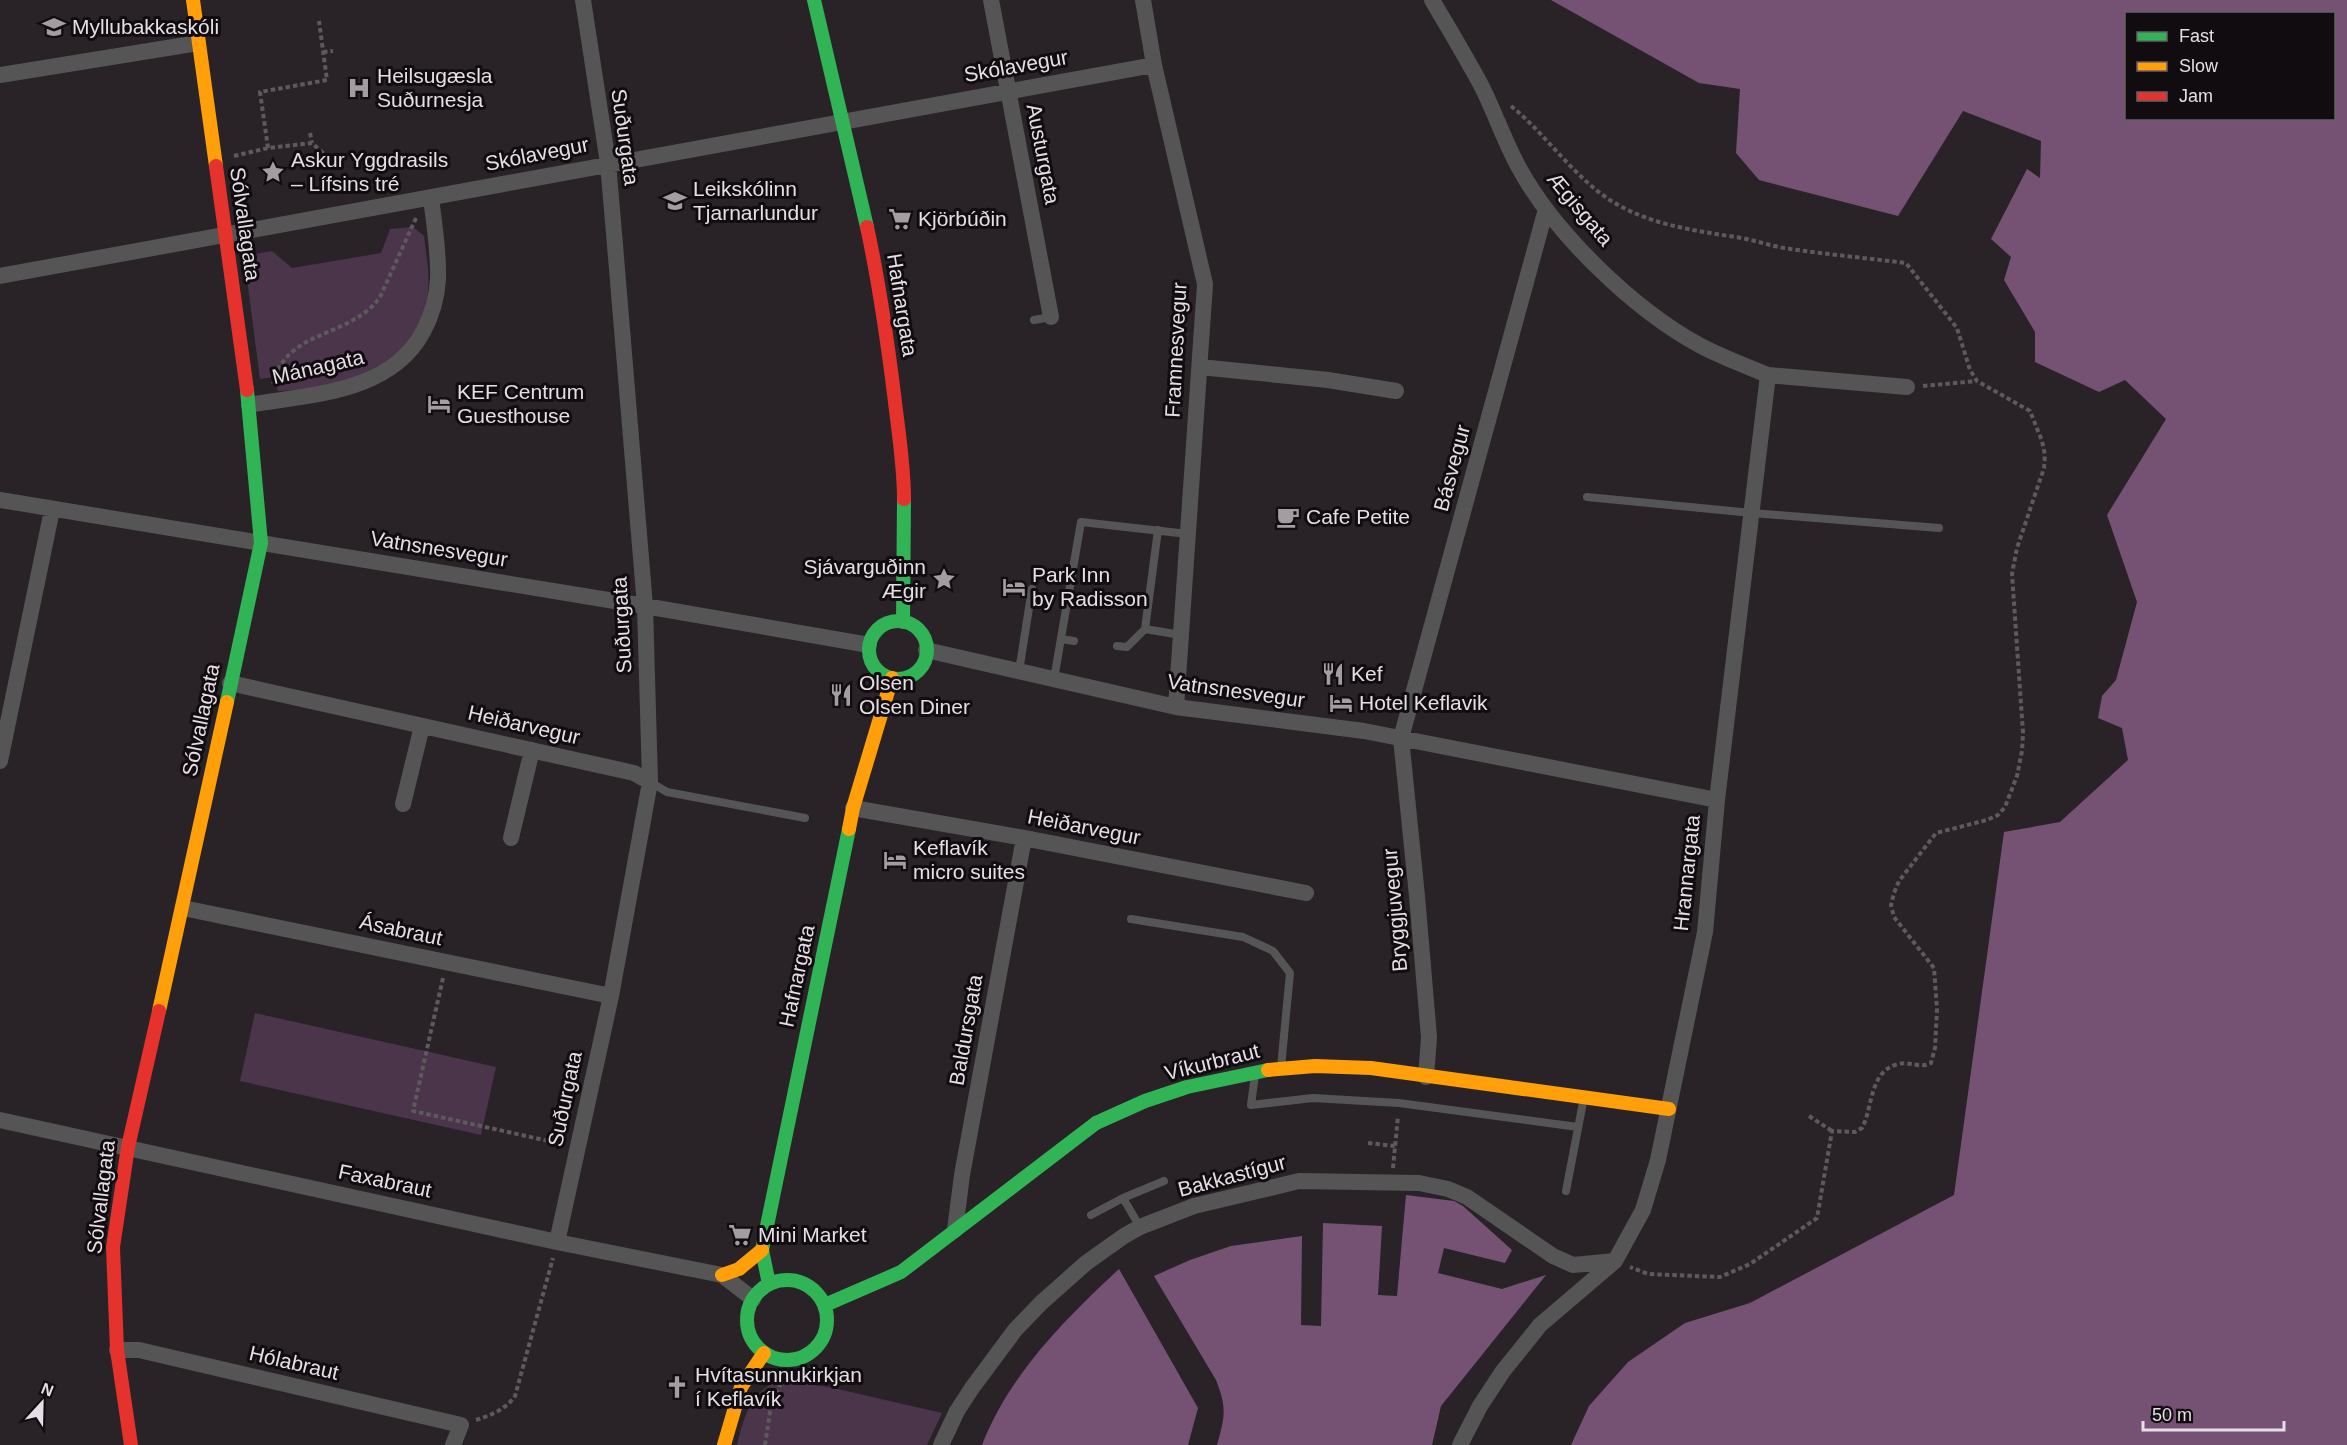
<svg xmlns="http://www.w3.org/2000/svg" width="2347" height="1445" viewBox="0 0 2347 1445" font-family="Arial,sans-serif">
<rect width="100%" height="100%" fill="#292328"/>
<path fill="#4a354a" d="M413 227 424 236C426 254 430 273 428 291 420 366 342 389 278 391L274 377 260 379 244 256 272 251 292 268 381 253 390 229Z
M255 1013 496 1067 481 1135 240 1081Z
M780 1380 829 1387 942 1413 927 1445H737C744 1417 750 1391 780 1380Z"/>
<path fill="#755274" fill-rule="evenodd" d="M1551 0H2347V1445H1571L1589 1406 1628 1362 1685 1323 1750 1303 1954 1195 2004 832 2060 822 2128 760 2122 728 2098 718 2102 696 2116 680 2137 602 2107 515 2166 419 2125 380 2099 392 2035 362V332L2004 280 2011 257 1991 239 2027 169 2040 178 2041 141 1963 111 1898 216 1759 180 1736 153 1740 89 1699 83ZM2126 14H2334V118H2126Z
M1406 1195 1454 1201 1463 1206 1512 1250 1505 1263 1444 1248 1438 1273 1502 1289 1546 1275 1441 1406 1432 1445H1217C1225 1416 1227 1408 1216 1380L1154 1276 1190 1260 1231 1246 1302 1236 1301 1325 1321 1326 1323 1223 1382 1226 1378 1295 1397 1296Z
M1119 1269 1198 1408 1188 1445H982C1009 1375 1065 1319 1119 1269Z"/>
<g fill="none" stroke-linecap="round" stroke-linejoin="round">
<path stroke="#5d595c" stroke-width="4" stroke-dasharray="4.5 3" stroke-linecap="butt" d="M323 52 333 51
M1511 106C1547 135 1573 177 1613 202 1651 225 1692 230 1735 237 1751 239 1767 245 1784 248 1824 254 1865 258 1906 263L1957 328 1970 370 1977 381 2030 411 2042 441 2045 455 2044 468 2017 548 2012 574 2023 733 2022 751 2017 776 2005 807 1998 815 1987 820 1936 833 1899 881 1894 893 1891 905 1894 917 1934 968 1937 1009 1935 1048 1931 1063C1920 1069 1910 1061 1898 1064 1869 1071 1873 1108 1862 1128L1855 1132 1832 1131 1817 1218 1750 1264 1720 1277 1648 1274 1630 1267
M310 133 312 143
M268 148 260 92 327 80 319 21
M234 156 268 148 312 143 324 154
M273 384C275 379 277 371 280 366 302 330 355 333 380 297L416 218
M1923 386 1977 381
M443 978 413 1111 562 1144
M1809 1116 1832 1131
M1368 1143 1395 1146
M1393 1168 1398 1116
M476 1420C491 1415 505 1410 515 1396L553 1258
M765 1445 771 1405 780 1385 771 1378"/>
<path stroke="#565556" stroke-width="8" d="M1034 320 1051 317
M1587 497 1752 513 1939 528
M1145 629 1158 530
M1061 639 1074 641
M1117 646 1127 647 1145 629 1181 635
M1019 671 1032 589
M1054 679 1081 522 1188 534
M650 782 667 792 805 818
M1131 919 1243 937 1273 951 1290 973 1281 1067
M1255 1075 1251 1105 1313 1098 1399 1103 1578 1127
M1566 1191 1584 1097
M1123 1198 1140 1227
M1091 1215 1123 1198 1164 1181"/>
<path stroke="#565556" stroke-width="16" d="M991 0 1051 317
M1143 0 1154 65 1205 284 1176 707
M1432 0C1449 29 1466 57 1482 87 1495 113 1504 140 1518 166 1554 233 1634 310 1701 346 1722 357 1746 366 1768 375
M0 75 198 43
M0 276C385 207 769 133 1154 65
M1200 367 1328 380 1396 391
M249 405C310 394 389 394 423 332 432 315 437 298 438 279 439 252 434 224 431 197
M0 500 645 606 869 645
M926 650 1176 707 1364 731 1717 800
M230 683 634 773 650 782
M0 761 52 510
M403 804 422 726
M853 808 1024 838 1306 893
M511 838 532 750
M183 908 611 996
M1426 1077 1429 1037 1417 896 1401 738 1546 209
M0 1120 557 1242 722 1275 753 1299
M955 1230 962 1175 1024 838
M557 1242 611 996 650 782 645 606 615 245 608 163 583 0
M117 1350H139L461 1425 453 1445
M941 1445 957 1411 972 1388 1015 1330 1041 1303 1086 1263 1124 1236 1140 1227 1194 1206 1299 1181 1419 1183 1448 1189 1467 1197 1553 1256 1573 1265 1615 1261
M1460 1445 1480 1406 1503 1371 1540 1325 1615 1261 1643 1210 1658 1160 1705 932 1717 800 1768 375 1907 387"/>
<path stroke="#30b455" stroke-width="14" d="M814 0 867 227
M869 650a29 29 0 1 1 58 0a29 29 0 1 1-58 0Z
M903 622 904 499
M227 702 261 543 247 390
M747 1320a40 40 0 1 1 80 0a40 40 0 1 1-80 0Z
M769 1284 762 1250 849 829
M825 1305 901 1272 1096 1123 1145 1101 1187 1087 1268 1070"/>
<path stroke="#ff9f0a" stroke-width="14" d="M193 0 216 166
M849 829 853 808 892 678
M159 1011 227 702
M1268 1070 1315 1066 1371 1068 1669 1109
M722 1275 739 1269 762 1250
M724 1445 741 1387 764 1353"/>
<path stroke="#e5322d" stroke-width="14" d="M216 166 247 390
M867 227C879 282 887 338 894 394 898 429 904 464 904 499
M131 1445 117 1350 113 1247 128 1147 159 1011"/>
</g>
<defs>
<g id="school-bare" transform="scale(1.8)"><path d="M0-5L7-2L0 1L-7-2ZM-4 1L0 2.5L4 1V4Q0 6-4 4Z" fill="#a39da2" stroke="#100c10" stroke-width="2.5" paint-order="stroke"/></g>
<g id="hospital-bare" transform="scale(1.8)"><path d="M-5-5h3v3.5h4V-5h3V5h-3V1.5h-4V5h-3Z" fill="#a39da2" stroke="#100c10" stroke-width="2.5" paint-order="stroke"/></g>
<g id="sight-bare" transform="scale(1.8)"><path d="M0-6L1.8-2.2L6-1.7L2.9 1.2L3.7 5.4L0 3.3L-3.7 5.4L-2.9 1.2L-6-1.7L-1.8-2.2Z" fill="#a39da2" stroke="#100c10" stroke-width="2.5" paint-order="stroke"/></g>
<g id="supermarket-bare" transform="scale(1.8)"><path d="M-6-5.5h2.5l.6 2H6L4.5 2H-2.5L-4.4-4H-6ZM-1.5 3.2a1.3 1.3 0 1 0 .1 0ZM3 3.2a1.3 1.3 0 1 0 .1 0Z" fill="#a39da2" stroke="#100c10" stroke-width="2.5" paint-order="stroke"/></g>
<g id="hotel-bare" transform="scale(1.8)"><path d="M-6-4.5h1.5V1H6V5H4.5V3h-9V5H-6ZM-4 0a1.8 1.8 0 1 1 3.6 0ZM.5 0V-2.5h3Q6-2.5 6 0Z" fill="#a39da2" stroke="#100c10" stroke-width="2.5" paint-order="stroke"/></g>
<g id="cafe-bare" transform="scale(1.8)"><path d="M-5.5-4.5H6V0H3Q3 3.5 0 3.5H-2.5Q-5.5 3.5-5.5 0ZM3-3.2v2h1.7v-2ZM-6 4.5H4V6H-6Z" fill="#a39da2" stroke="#100c10" stroke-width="2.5" paint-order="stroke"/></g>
<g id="restaurant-bare" transform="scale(1.8)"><path d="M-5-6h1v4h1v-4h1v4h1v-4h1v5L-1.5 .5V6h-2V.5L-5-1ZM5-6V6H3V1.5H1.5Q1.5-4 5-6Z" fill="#a39da2" stroke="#100c10" stroke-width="2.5" paint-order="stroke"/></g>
<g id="church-bare" transform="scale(1.8)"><path d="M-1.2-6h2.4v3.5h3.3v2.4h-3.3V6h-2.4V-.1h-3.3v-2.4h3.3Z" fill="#a39da2" stroke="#100c10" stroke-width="2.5" paint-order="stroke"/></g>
</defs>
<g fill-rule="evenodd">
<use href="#school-bare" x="54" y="27"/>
<use href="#hospital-bare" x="359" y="88"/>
<use href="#sight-bare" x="273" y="172"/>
<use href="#school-bare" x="675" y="201"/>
<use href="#supermarket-bare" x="900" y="219"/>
<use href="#hotel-bare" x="439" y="404"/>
<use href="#cafe-bare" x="1288" y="517"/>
<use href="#sight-bare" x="944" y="579"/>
<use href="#hotel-bare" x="1014" y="587"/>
<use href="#restaurant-bare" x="1333" y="674"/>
<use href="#restaurant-bare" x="841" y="695"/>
<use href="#hotel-bare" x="1341" y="703"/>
<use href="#hotel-bare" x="895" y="860"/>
<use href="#supermarket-bare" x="740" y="1235"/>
<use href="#church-bare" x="677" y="1387"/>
</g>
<g text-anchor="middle" stroke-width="6" stroke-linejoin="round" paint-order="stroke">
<g font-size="21" fill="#e5dee4" stroke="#100c10" text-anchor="start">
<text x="72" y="34">Myllubakkaskóli</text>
<text x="377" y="83">Heilsugæsla<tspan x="377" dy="24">Suðurnesja</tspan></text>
<text x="291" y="167">Askur Yggdrasils<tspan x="291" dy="24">– Lífsins tré</tspan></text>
<text x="693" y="196">Leikskólinn<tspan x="693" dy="24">Tjarnarlundur</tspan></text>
<text x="918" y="226">Kjörbúðin</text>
<text x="457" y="399">KEF Centrum<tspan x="457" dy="24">Guesthouse</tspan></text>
<text x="1306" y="524">Cafe Petite</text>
<text x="926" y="574" text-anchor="end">Sjávarguðinn<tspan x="926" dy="24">Ægir</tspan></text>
<text x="1032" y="582">Park Inn<tspan x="1032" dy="24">by Radisson</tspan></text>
<text x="1351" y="681">Kef</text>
<text x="859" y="690">Olsen<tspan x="859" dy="24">Olsen Diner</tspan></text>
<text x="1359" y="710">Hotel Keflavik</text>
<text x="913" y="855">Keflavík<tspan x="913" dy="24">micro suites</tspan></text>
<text x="758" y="1242">Mini Market</text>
<text x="695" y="1382">Hvítasunnukirkjan<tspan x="695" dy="24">í Keflavík</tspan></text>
</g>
<g font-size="21" fill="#e5dee4" stroke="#100c10">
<text transform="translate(1016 66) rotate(-10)" y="7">Skólavegur</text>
<text transform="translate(625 137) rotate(82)" y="7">Suðurgata</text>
<text transform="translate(537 154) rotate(-11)" y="7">Skólavegur</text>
<text transform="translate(1043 154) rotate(79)" y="7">Austurgata</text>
<text transform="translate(1580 209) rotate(50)" y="7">Ægisgata</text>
<text transform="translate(245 224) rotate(82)" y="7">Sólvallagata</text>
<text transform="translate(902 305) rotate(81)" y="7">Hafnargata</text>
<text transform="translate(1176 350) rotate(-87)" y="7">Framnesvegur</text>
<text transform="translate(318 367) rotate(-13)" y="7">Mánagata</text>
<text transform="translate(1452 468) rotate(-75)" y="7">Básvegur</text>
<text transform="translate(439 549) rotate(9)" y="7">Vatnsnesvegur</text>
<text transform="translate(622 625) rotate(-93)" y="7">Suðurgata</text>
<text transform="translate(1236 691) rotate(8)" y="7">Vatnsnesvegur</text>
<text transform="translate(201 720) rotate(-78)" y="7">Sólvallagata</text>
<text transform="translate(524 725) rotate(13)" y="7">Heiðarvegur</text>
<text transform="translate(1084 827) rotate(11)" y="7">Heiðarvegur</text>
<text transform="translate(1687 873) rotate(-84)" y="7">Hrannargata</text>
<text transform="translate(1395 910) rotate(-95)" y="7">Bryggjuvegur</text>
<text transform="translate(401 930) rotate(12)" y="7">Ásabraut</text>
<text transform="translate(797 976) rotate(-78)" y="7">Hafnargata</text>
<text transform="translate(966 1030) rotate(-80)" y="7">Baldursgata</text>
<text transform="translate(1212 1062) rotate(-14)" y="7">Víkurbraut</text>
<text transform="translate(565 1099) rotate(-78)" y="7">Suðurgata</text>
<text transform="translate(1232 1176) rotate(-15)" y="7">Bakkastígur</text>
<text transform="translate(385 1181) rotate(12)" y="7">Faxabraut</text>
<text transform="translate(101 1197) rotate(-83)" y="7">Sólvallagata</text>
<text transform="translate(294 1363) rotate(13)" y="7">Hólabraut</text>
</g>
</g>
<rect x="2125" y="12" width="210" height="108" fill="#100c10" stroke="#656065" stroke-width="1.5"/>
<rect x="2137" y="32" width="30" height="9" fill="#30b455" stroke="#656065" stroke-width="1.5"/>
<text x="2179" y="42" font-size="18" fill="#e5dee4">Fast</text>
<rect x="2137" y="62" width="30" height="9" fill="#ff9f0a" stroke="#656065" stroke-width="1.5"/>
<text x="2179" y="72" font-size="18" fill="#e5dee4">Slow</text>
<rect x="2137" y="92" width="30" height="9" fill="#e5322d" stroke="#656065" stroke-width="1.5"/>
<text x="2179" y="102" font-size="18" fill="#e5dee4">Jam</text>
<g transform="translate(42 1403) rotate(22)" stroke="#100c10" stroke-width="4.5" paint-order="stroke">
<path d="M0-4.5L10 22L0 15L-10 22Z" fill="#e5dee4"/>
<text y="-9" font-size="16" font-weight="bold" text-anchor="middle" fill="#e5dee4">N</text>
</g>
<path d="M2143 1421v9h141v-9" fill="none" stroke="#e5dee4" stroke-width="3"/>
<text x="2152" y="1421" font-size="18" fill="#e5dee4" stroke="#100c10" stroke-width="4.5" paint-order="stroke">50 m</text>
</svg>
